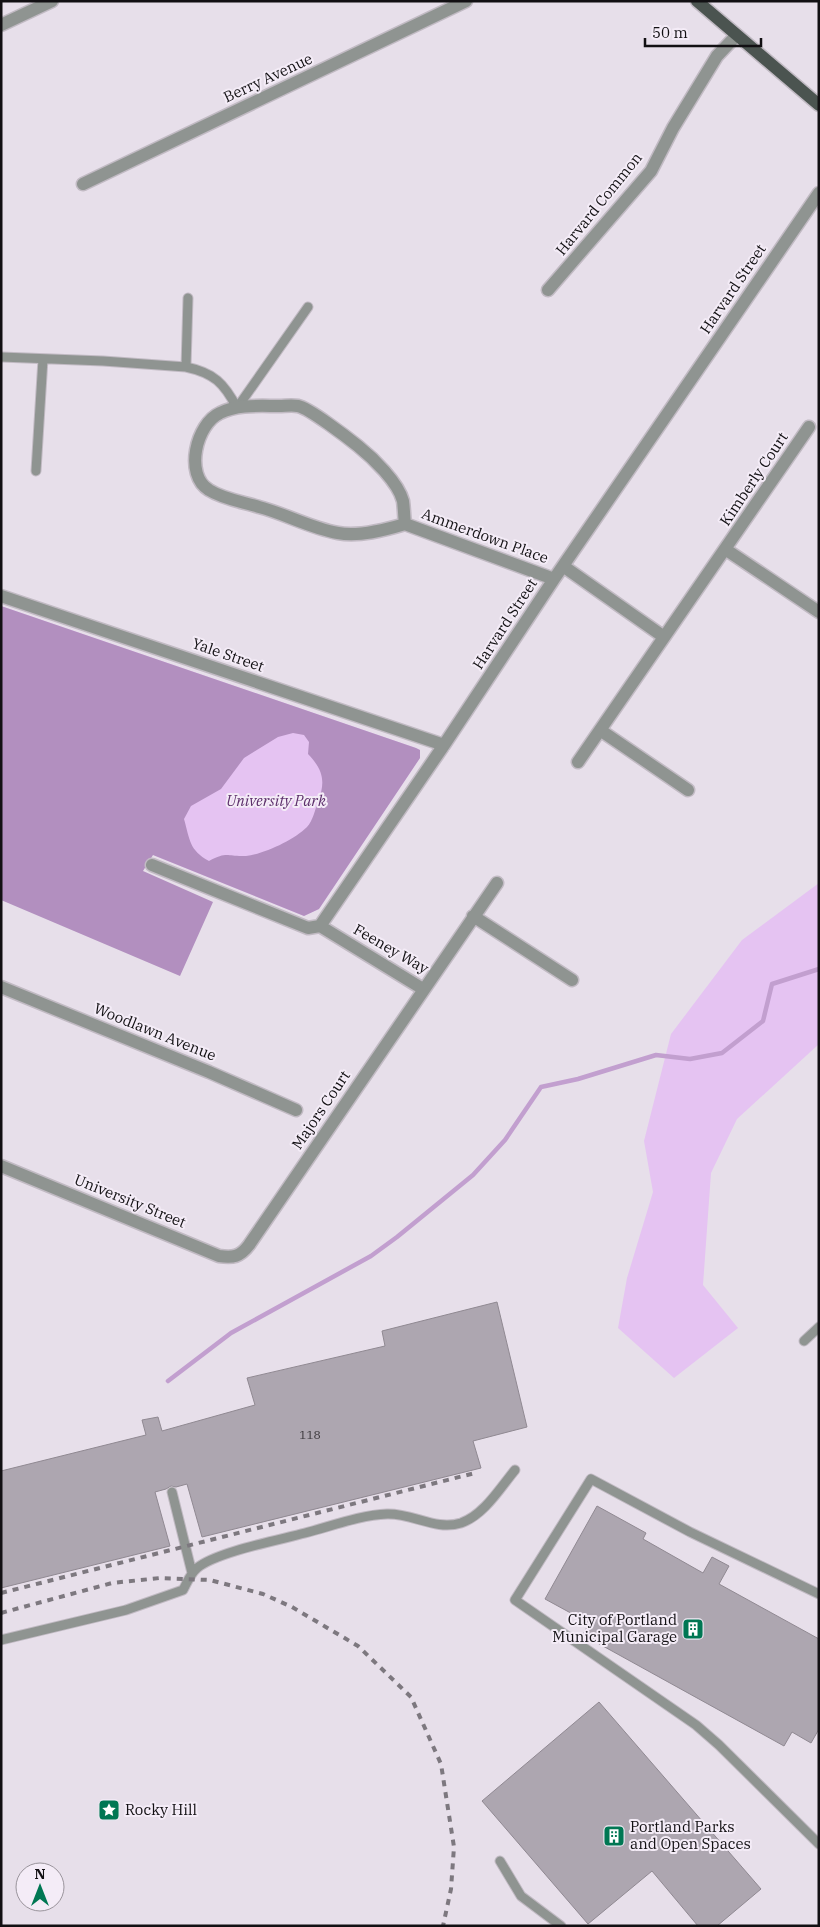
<svg xmlns="http://www.w3.org/2000/svg" width="820" height="1927" viewBox="0 0 820 1927" font-family="'IBM Plex Serif',serif">
<rect width="100%" height="100%" fill="#e7dfea"/>
<path fill="#e5c3f2" d="M1 606 416 748 420 750V758L319 909 304 916 153 855Z
M819 883V1044L737 1119 711 1173 703 1285 738 1328 674 1378 618 1328 627 1278 653 1192 644 1141 671 1034 742 940Z"/>
<path fill="#b28fbf" fill-rule="evenodd" d="M1 606 416 748 420 750V758L319 909 304 916 153 855 143 871 213 902 180 976 1 900ZM293 733 304 735 309 742 308 754C323 770 326 781 318 802 315 809 313 821 307 827 294 840 264 854 246 856 227 857 228 851 209 861 189 850 190 840 184 819L191 806 221 789 244 758 278 737Z"/>
<g fill="none" stroke-linecap="round" stroke-linejoin="round">
<path stroke="#c29fcf" stroke-width="4.5" d="M168 1381 231 1333 371 1256 397 1237 473 1175 505 1140 541 1087 578 1079 656 1055 690 1059 722 1053 763 1021 772 984 819 969"/>
</g>
<path fill="#ada6b0" stroke="#908992" d="M497 1302 527 1427 473 1441 481 1468 202 1537 187 1484 176 1487 171 1486 166 1489 155 1492 170 1546 1 1588V1471L146 1435 142 1420 158 1417 162 1431 255 1405 247 1378 385 1346 382 1331Z
M597 1506 646 1533 643 1539 703 1573 712 1557 729 1566 719 1584 819 1639V1729L811 1743 792 1732 784 1746 583 1635 589 1623 545 1599Z
M599 1702 761 1889 717 1926H698L652 1871 588 1924 482 1801Z"/>
<g fill="none" stroke-linecap="round" stroke-linejoin="round">
<g stroke="#c1bac3" stroke-width="11">
<path id="service" d="M1 357 103 361 186 367C214 373 224 383 237 408L308 307
M186 367 188 298
M36 471 43 359
M804 1341 819 1327
M172 1492 192 1573
M819 1594 690 1532 591 1479 515 1600 696 1725 719 1745 819 1844
M1 1640 126 1610 183 1590C187 1583 190 1574 197 1568 216 1552 279 1540 305 1533 332 1526 360 1515 387 1514 413 1513 435 1531 461 1523 484 1515 500 1488 515 1470
M500 1861 521 1896 561 1926"/>
</g>
<g stroke="#c1bac3" stroke-width="15">
<path id="minor" d="M1 25 52 1
M83 184 466 1
M548 290 651 171 673 128 717 56 736 36
M405 524C404 516 404 508 403 501 398 482 373 458 358 446 348 438 309 408 298 406 292 405 285 406 279 406 260 406 238 404 220 413 196 424 184 475 209 490 223 499 243 502 259 507 286 514 310 528 338 533 359 537 385 530 405 524L554 579
M725 549 819 612
M563 566 664 637
M1 596 444 745
M600 730 688 790
M578 762 809 427
M152 865 308 928 320 926 444 745 554 579 819 193
M473 916 572 980
M320 926 423 989
M1 987 209 1072 296 1110
M1 1166 219 1256C233 1258 240 1257 249 1245L497 883"/>
</g>
<g stroke="#c1bac3" stroke-width="15">
<path id="primary" d="M697 1 819 105"/>
</g>
<use href="#service" stroke="#8f9491" stroke-width="9"/>
<use href="#minor" stroke="#8f9491" stroke-width="12"/>
<use href="#primary" stroke="#4b5450" stroke-width="12"/>
<path stroke="#7d787f" stroke-width="4" stroke-dasharray="6 6" stroke-linecap="butt" d="M1 1593 475 1473
M1 1613 112 1583 160 1578 210 1580 263 1594 292 1607 358 1646 411 1697 441 1764 454 1847 451 1889 443 1926"/>
</g>
<defs>
<g id="building-square" transform="scale(1.125)"><rect x="-9" y="-9" width="18" height="18" rx="4" fill="#007753" stroke="#f4ecf7"/><path d="M-4-6H4V6H1V3H-1V6H-4ZM-2.5-4.3h1.7v1.8h-1.7ZM.8-4.3h1.7v1.8H.8ZM-2.5-1h1.7V.8h-1.7ZM.8-1h1.7V.8H.8Z" fill="#fff"/></g>
<g id="sight-square" transform="scale(1.125)"><rect x="-9" y="-9" width="18" height="18" rx="4" fill="#007753" stroke="#f4ecf7"/><path d="M0-6L1.8-2.2L6-1.7L2.9 1.2L3.7 5.4L0 3.3L-3.7 5.4L-2.9 1.2L-6-1.7L-1.8-2.2Z" fill="#fff"/></g>
</defs>
<g fill-rule="evenodd">
<use href="#building-square" x="693" y="1629"/>
<use href="#sight-square" x="109" y="1810"/>
<use href="#building-square" x="614" y="1836"/>
</g>
<g text-anchor="middle" stroke-width="4" stroke-linejoin="round" paint-order="stroke">
<g font-size="12" fill="#39363a">
<text x="310" y="1439">118</text>
</g>
<g font-size="15" fill="#121013" stroke="#f4ecf7">
<text transform="translate(268 78) rotate(-25)" y="5">Berry Avenue</text>
<text transform="translate(599 204) rotate(-51)" y="5">Harvard Common</text>
<text transform="translate(733 289) rotate(-56)" y="5">Harvard Street</text>
<text transform="translate(754 479) rotate(-56)" y="5">Kimberly Court</text>
<text transform="translate(485 536) rotate(20)" y="5">Ammerdown Place</text>
<text transform="translate(505 624) rotate(-57)" y="5">Harvard Street</text>
<text transform="translate(228 655) rotate(19)" y="5">Yale Street</text>
<text transform="translate(391 949) rotate(30)" y="5">Feeney Way</text>
<text transform="translate(155 1032) rotate(22)" y="5">Woodlawn Avenue</text>
<text transform="translate(321 1110) rotate(-56)" y="5">Majors Court</text>
<text transform="translate(130 1201) rotate(22)" y="5">University Street</text>
</g>
<g font-size="15" font-style="italic" fill="#5c2f6b" stroke="#f4ecf7">
<text x="276" y="806">University Park</text>
</g>
<g font-size="15" fill="#121013" stroke="#f4ecf7" text-anchor="start">
<text x="677" y="1625" text-anchor="end">City of Portland<tspan x="677" dy="17">Municipal Garage</tspan></text>
<text x="125" y="1815">Rocky Hill</text>
<text x="630" y="1832">Portland Parks<tspan x="630" dy="17">and Open Spaces</tspan></text>
</g>
</g>
<rect width="820" height="1927" fill="none" stroke="#121013" stroke-width="5"/>
<g transform="translate(40 1887)"><circle r="24" fill="#f4ecf7" stroke="#9a949c"/>
<path d="M0-4L9 19L0 12L-9 19Z" fill="#007753"/>
<text y="-8" font-size="14" font-weight="bold" text-anchor="middle" fill="#121013">N</text>
</g>
<path d="M645 38v8h116v-8" fill="none" stroke="#121013" stroke-width="2.5"/>
<text x="652" y="38" font-size="15" fill="#121013" stroke="#f4ecf7" stroke-width="4" paint-order="stroke">50 m</text>
</svg>
